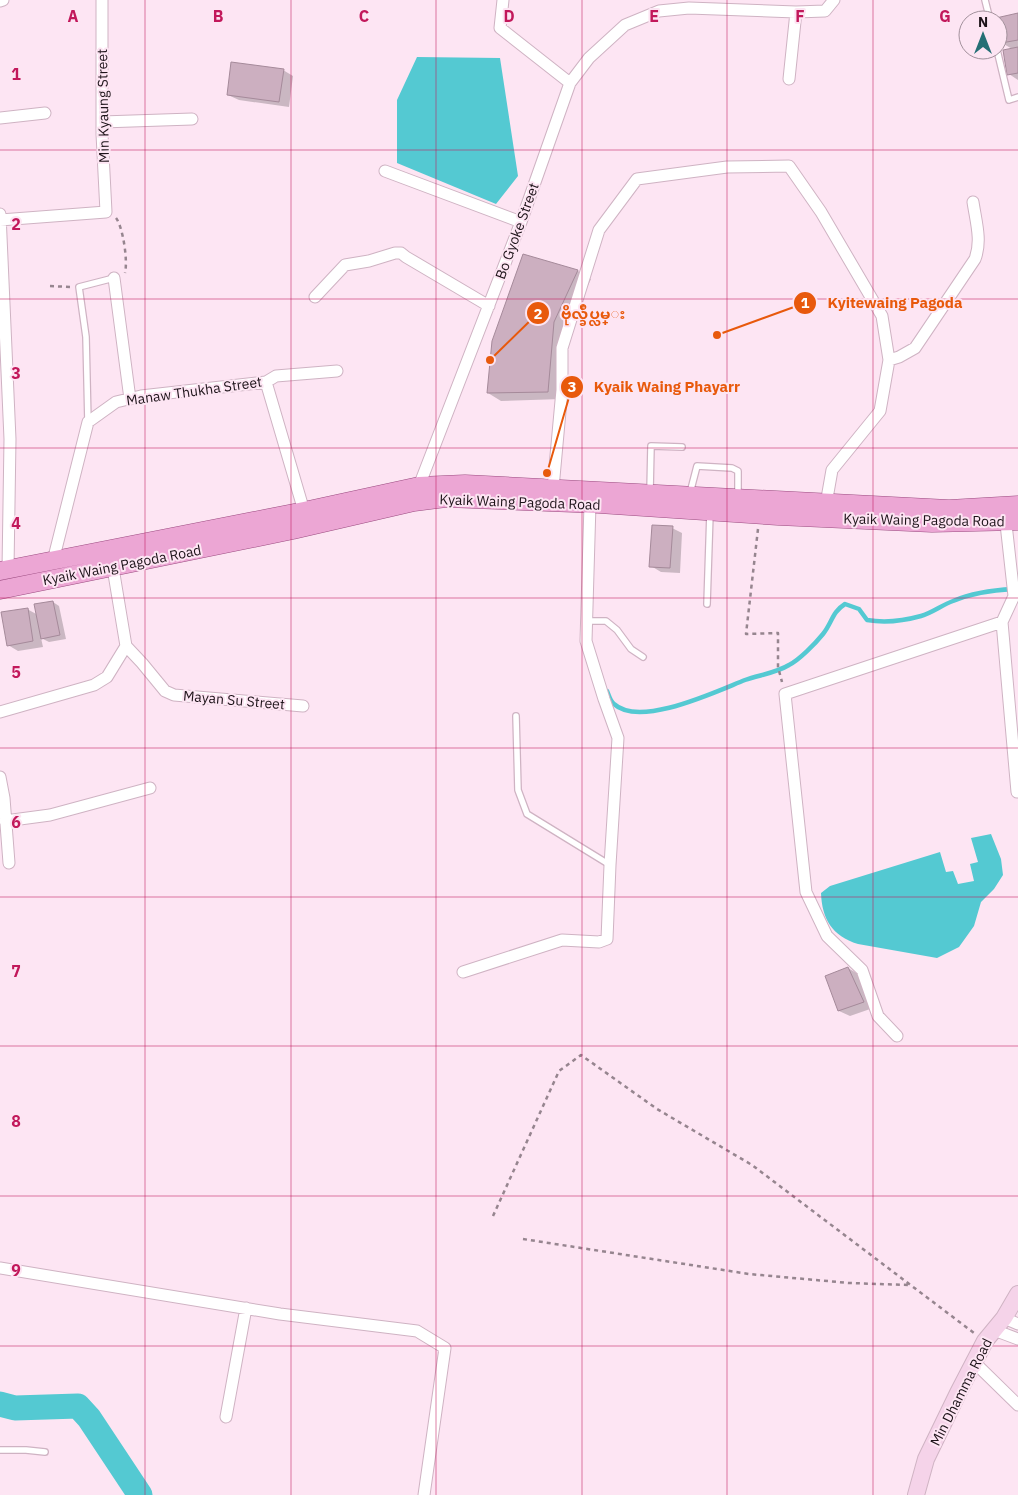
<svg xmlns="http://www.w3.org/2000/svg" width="1018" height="1495" viewBox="0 0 1018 1495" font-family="'IBM Plex Sans','Noto Sans Myanmar',sans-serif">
<rect width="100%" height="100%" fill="#fde5f3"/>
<path fill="#54c9d2" d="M417 57 500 58 518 176 496 204 397 163V100Z
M991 834 1001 859 1003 875 994 889 981 902 974 926 959 947 937 958 858 944C832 936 822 919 821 893L830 886 940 852 946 872 953 871 958 884 974 881 970 864 978 862 971 838Z"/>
<path fill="#0003" d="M1018 15V80L1009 74 1014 50 1002 43 997 19Z
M283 70 293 76 289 107 239 100 228 95Z
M523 256 578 271 591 279 567 330 562 399 501 401 488 393Z
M672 528 682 533 680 573 661 572 651 566Z
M53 602 59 606 66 639 49 642 41 638 43 647 18 651 8 645 27 609 38 615Z
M848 968 858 974 873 1008 850 1016 839 1011 827 976Z"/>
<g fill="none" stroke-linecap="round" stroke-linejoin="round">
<path stroke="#54c9d2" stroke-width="4.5" d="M607 691C609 695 610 701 614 704 640 728 717 691 745 680 759 675 776 673 789 665 799 660 815 644 823 634 832 623 832 612 845 604L859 609 867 620C885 623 903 621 921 616 932 613 942 605 953 601 972 593 993 590 1013 589"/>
<path stroke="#54c9d2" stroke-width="25" d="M0 1404 15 1408 78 1406 89 1418 140 1495"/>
</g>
<path fill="#ccafc0" stroke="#a58a9a" d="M1018 13V40L1001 43 998 20 996 18Z
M1018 47V73L1007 75 1003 50Z
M231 62 284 69 279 102 227 95Z
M523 254 578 270 554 322 548 392 487 393 492 341Z
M652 525 673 526 670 568 649 567Z
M53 601 60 635 41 639 34 604Z
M28 608 33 641 7 646 1 612Z
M848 967 864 1002 838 1011 825 976Z"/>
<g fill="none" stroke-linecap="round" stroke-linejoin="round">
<g stroke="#cfb3c3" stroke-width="8">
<path id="lane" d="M985 0 990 20
M997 50 1009 100 1018 97
M88 423 86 337 79 287 114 278
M650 491 651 446 682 447
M690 493 697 466 732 468 738 471V495
M707 604 710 513
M587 621H606L617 630 631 649 643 657
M516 716 518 790 527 814 610 865
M0 1450H26L45 1452"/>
</g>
<g stroke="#cfb3c3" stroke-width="13">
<path id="street" d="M0 1 3 0
M789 79 796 12
M570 83 589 58 625 25 659 11 689 8 796 12 825 11 834 0
M0 118 45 113
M102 122 192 119
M385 171 521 222
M0 214 10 439 8 569
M0 220 106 212 102 134V0
M114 278 130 399
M315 297 345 265 369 261 395 253H401L406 257 489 306
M889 360 899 357 915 348 975 259C982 241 976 222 973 202
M266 382 304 511
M419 486 521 222 570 83 500 28 503 0
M553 488 562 390V348L599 230 637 179 727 167 789 166 821 212 882 316 889 360 880 411 832 470 826 504
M1005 515 1014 596 1002 622 1017 792
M53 561 88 422 116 402 141 396 266 382 276 376 337 371
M112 562 126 646 142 663 165 691 174 695 303 706
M0 712 94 685 107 677 126 646
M0 777 4 798 9 863
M5 821 50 815 150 788
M463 972 562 940 599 942 607 939 610 865 618 738 604 699 586 641 590 504
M897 1036 878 1016 862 970 827 936 806 892 785 694 1002 622
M0 1268 280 1314 417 1331 445 1348 424 1495
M1004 1318 1018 1324
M994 1330 1018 1339
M975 1363 1018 1405
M226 1417 246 1308"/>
</g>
<g stroke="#cfb3c3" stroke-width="18">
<path id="secondary" d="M916 1495 926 1459 958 1393 985 1341 1004 1318 1018 1294"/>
</g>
<g stroke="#9b4c80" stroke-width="19">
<path id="primary" d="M0 571 304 511 419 486 465 484 949 509 1018 505
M0 590 293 530 414 502 446 498 599 504 778 516 932 523 1018 521"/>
</g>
<path stroke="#96858f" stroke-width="2.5" stroke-dasharray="4 4" stroke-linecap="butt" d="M116 218C123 227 128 261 125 273
M50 286 70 287
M758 529 746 634 778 633V667L782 682
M493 1216 559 1071 581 1055 657 1109 752 1165 974 1333
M523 1239 749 1274 849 1283 909 1285"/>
<use href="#lane" stroke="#fff" stroke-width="5.5"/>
<use href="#street" stroke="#fff" stroke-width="11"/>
<use href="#secondary" stroke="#f5d3e9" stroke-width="16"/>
<use href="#primary" stroke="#eca6d4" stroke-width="18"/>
</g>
<path fill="none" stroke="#c2185b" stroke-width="1" stroke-opacity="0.55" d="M145 0V1495M291 0V1495M436 0V1495M582 0V1495M727 0V1495M873 0V1495M0 150H1018M0 299H1018M0 448H1018M0 598H1018M0 748H1018M0 897H1018M0 1046H1018M0 1196H1018M0 1346H1018"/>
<g text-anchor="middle" stroke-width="4" stroke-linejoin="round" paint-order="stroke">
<g font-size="14" fill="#1d1319" stroke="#fde5f3">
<text transform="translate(103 106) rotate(-91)" y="5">Min Kyaung Street</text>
<text transform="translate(517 231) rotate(-70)" y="5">Bo Gyoke Street</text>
<text transform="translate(194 391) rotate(-8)" y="5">Manaw Thukha Street</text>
<text transform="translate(520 502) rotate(2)" y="5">Kyaik Waing Pagoda Road</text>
<text transform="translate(924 520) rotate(1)" y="5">Kyaik Waing Pagoda Road</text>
<text transform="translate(122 565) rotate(-11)" y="5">Kyaik Waing Pagoda Road</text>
<text transform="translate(234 700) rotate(5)" y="5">Mayan Su Street</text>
<text transform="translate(961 1392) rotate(-63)" y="5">Min Dhamma Road</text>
</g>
</g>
<g font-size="16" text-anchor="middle" font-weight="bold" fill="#c2185b" stroke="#fde5f3" stroke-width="4" stroke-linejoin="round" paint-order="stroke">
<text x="73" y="22">A</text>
<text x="218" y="22">B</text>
<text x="364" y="22">C</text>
<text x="509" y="22">D</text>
<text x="654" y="22">E</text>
<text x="800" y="22">F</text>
<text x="945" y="22">G</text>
<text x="16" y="80">1</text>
<text x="16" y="230">2</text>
<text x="16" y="379">3</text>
<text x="16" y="529">4</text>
<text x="16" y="678">5</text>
<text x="16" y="828">6</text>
<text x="16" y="977">7</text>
<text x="16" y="1127">8</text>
<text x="16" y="1276">9</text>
</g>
<path fill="none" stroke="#e8590c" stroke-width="2" d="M717 335L805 303M490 360L538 313M547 473L572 387"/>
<g fill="#e8590c" stroke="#fde5f3" stroke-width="2">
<circle cx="717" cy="335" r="5"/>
<circle cx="490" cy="360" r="5"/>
<circle cx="547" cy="473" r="5"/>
<circle cx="805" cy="303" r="12"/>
<circle cx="538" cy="313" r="12"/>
<circle cx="572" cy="387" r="12"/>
</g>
<g font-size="15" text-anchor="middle" font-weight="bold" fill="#fff">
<text x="805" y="308">1</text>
<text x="538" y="319">2</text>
<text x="572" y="392">3</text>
</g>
<g font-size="15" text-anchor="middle" font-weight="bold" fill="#e8590c" stroke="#fde5f3" stroke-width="4" stroke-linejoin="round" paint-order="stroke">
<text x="895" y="308">Kyitewaing Pagoda</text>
<text x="593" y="319">ဗိုလ္ခ်ဳပ္လမ္း</text>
<text x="667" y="392">Kyaik Waing Phayarr</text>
</g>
<g transform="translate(983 35)"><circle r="24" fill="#fde5f3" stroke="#a3919c"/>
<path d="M0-4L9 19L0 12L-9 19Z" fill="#256f75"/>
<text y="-8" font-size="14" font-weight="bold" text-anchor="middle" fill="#1d1319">N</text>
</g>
</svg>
